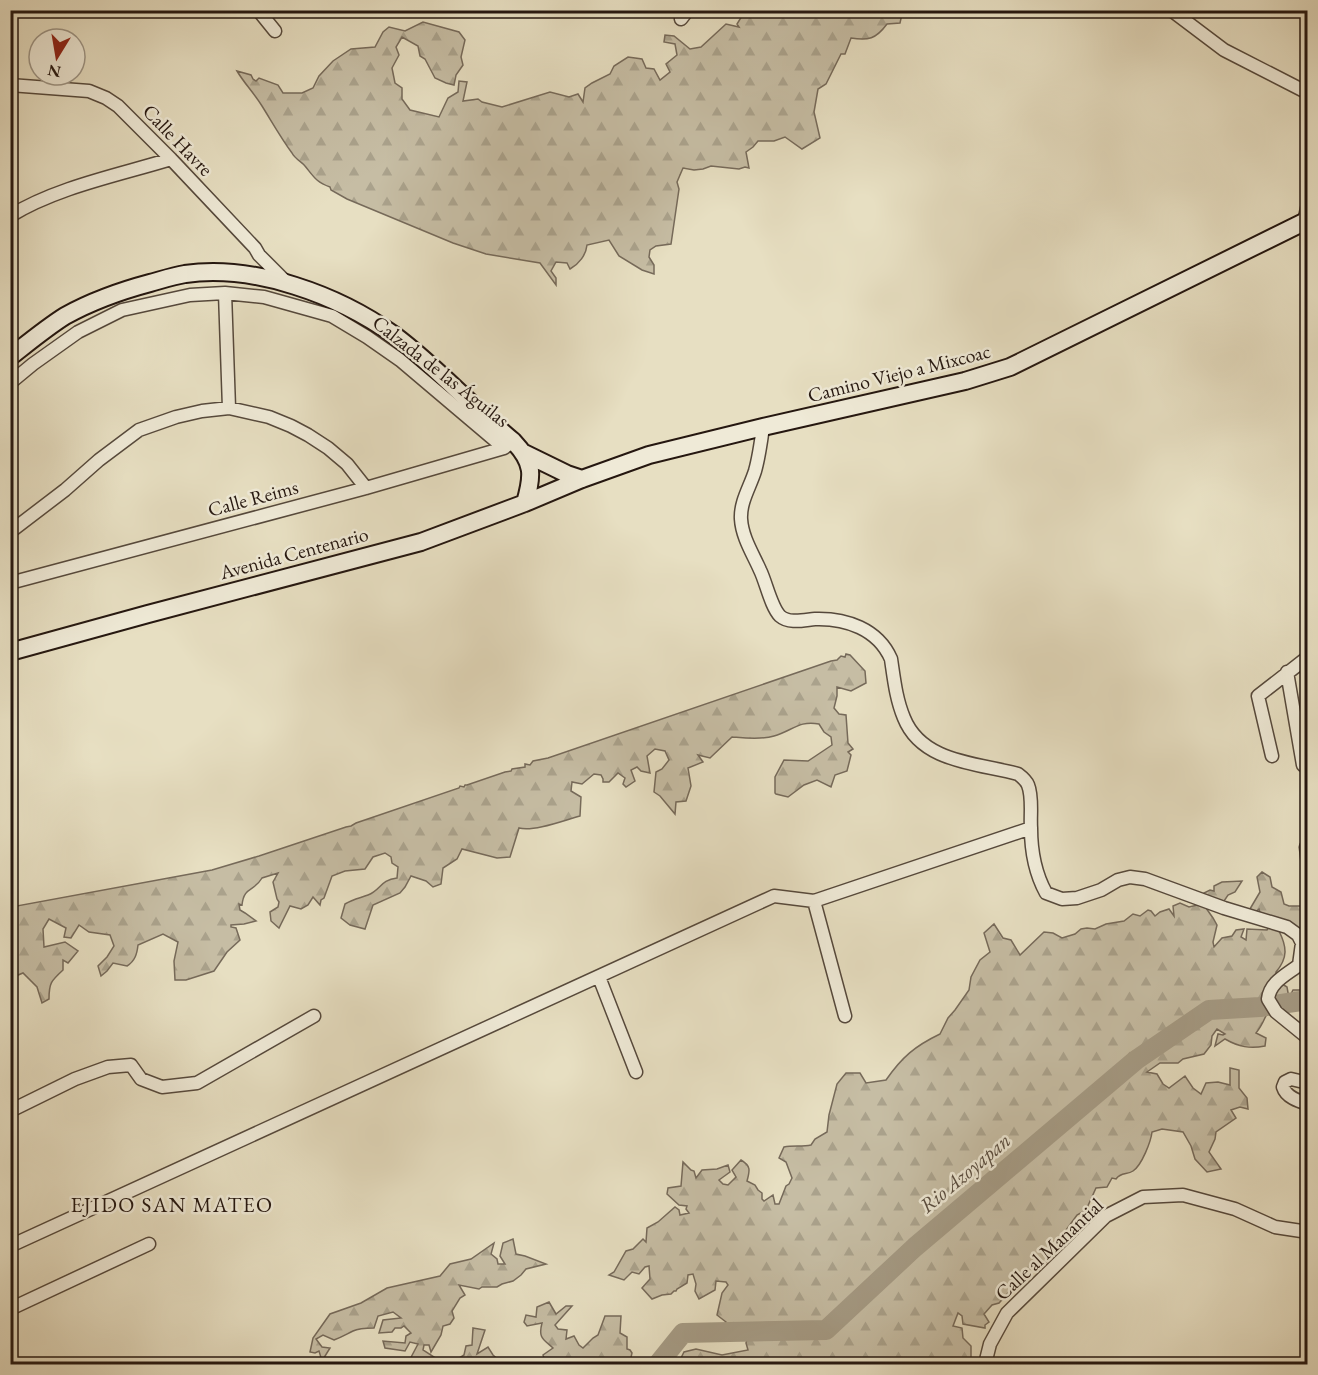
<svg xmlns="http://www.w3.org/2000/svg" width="1318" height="1375" viewBox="0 0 1318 1375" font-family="'EB Garamond',serif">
<defs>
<pattern id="forest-firs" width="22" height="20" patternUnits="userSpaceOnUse" patternTransform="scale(1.5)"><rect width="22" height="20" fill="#c6bda4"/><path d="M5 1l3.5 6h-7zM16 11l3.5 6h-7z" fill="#aaa28c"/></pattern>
</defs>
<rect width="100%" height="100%" fill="#e7dfc2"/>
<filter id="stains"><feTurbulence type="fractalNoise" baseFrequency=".00333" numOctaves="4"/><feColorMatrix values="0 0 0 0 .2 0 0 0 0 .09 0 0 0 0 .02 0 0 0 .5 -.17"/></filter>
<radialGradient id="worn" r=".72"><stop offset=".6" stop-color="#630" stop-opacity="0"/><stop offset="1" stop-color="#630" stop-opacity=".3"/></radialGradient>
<path fill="url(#forest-firs)" stroke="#766a5a" stroke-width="1.5" d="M901 11 902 14 900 23 887 24C876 39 868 41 851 38L845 54H841L826 84 818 89 814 112 820 138 802 149 785 137 774 141H758L753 147 746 152 749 168 745 167 739 169 711 166 703 169 694 170 683 168 677 182 679 189 671 244 656 246 650 250 649 257 654 265V274L642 270 619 256 609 240 587 245C586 255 579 264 570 269L567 263 556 262 551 271 556 278V285L540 263 486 254 453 243 347 199 331 190 330 187C316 182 314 177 305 166 302 162 295 159 292 153 281 138 272 122 262 106 254 93 244 83 237 71L251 75 253 79 256 81 259 78 278 85 283 93H302L313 88 319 76 333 61 351 49 375 47 383 32 389 27 405 31 423 22 459 32 465 40 461 57 463 65 456 75 454 85 446 83 435 78 425 59 420 56 418 46 402 37 396 47 399 55 392 68 395 83 402 88V99L410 110 439 117 448 98 458 92 459 81 467 82 463 101 478 99 482 102 502 107 550 92 569 97 578 94 583 102 585 88 592 83 610 74 614 66 628 57 642 59 646 68 654 69 660 80 670 72 666 64 677 55 675 44 664 42 665 35 674 36 690 49 701 47 726 24 739 27 737 24 745 11Z
M846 654 850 655 865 671 866 683 851 691 837 687V696L834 708 839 714 846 715 848 743 853 749 848 752 851 755 847 771 835 775 831 787 817 780 804 785 788 797 776 794 775 793V777L784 760 808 761 832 745 831 737 824 732 819 724C799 720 792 731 774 736 762 740 745 738 732 737L710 758 698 755 703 762 688 768 691 786 686 801 676 802 675 814 660 796 654 792 656 772 662 769 669 760 665 751 655 749 647 756 650 773 641 771 637 767 631 770 635 781 626 787 623 784 625 778 618 773 609 782H603V779L601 775 594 774 582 784 572 782 571 791 581 797 580 816C565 820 534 832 519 828L510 857 497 858 462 849 457 859 443 868 441 884 433 887 426 881 411 876 405 887 400 893 373 905 365 929 350 925 341 918 345 904C353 899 360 898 368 895 381 890 380 880 397 878L398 867 392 863 391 857 385 853 373 857 365 869 345 871 332 876 324 898 321 900 320 905 313 897 308 905 301 909 290 906 279 928 271 921 270 912 278 907 279 902 277 899 273 882 278 873 262 878C254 892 244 886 242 905L239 904 240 910 245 913 256 921 244 924 231 925V927L236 928 240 940 227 952 214 971 186 980H175L174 961 178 942 163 934 138 945C137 954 135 961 127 966L113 963 107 971 101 976 98 966 107 957 114 946 110 935 89 932 79 925 71 938 64 937 66 928 49 919 43 929 44 947 65 942 78 951 68 963 63 960V970C51 981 49 983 49 999L42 1003 37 987 23 973 11 978V907L212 870 259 856 346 827 351 826 356 823 459 788 460 786 464 787 465 785H467L505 772 511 771 512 769 525 767V764L530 765 533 761 548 758 831 661 837 660 841 656 845 657Z
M1262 872 1270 877 1272 887 1281 892 1284 904 1289 906H1301L1304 912 1307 910V931H1279C1287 947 1288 958 1276 972V980L1287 987 1289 998 1293 990H1307V1005L1300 996 1294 1007C1262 1001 1271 1015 1256 1033L1266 1038 1265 1046C1250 1049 1239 1047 1225 1039L1215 1046 1218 1034 1223 1035 1225 1034 1217 1029 1212 1036 1211 1045 1204 1054 1183 1059 1178 1063H1160L1147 1072 1157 1074 1163 1084 1169 1088 1185 1076 1193 1088 1201 1094 1206 1083 1218 1082 1230 1085V1068L1239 1070V1088L1247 1098 1248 1109 1240 1107 1231 1110 1236 1118 1216 1132 1215 1139 1209 1152 1221 1169 1207 1172 1195 1159 1191 1146 1183 1132 1162 1129 1152 1132C1151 1141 1142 1165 1133 1171 1127 1175 1121 1172 1116 1179L1112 1178 1107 1187 1096 1188 1086 1210 1077 1215 1061 1237 1055 1241 1047 1261 1043 1265 1031 1268 999 1303 992 1305 984 1314 989 1322 985 1325V1328L963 1324 962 1316 958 1313 953 1326 962 1328 963 1338 971 1346V1359L973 1364H674L679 1362 684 1352 696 1349 722 1355 748 1350 746 1343 748 1336 729 1330 725 1326 726 1322 717 1315 722 1293 728 1285 726 1282 716 1281 715 1290 699 1299 695 1291 696 1284 693 1274 688 1275 687 1283 677 1289 676 1291H674L671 1294 662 1295 652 1299 642 1288 650 1279 649 1266 645 1267 639 1274 632 1272 624 1280 609 1275 614 1272 626 1251 633 1249 643 1239 646 1242 647 1228 658 1222 675 1207 679 1210 680 1215 689 1213 686 1209 687 1206 679 1205 667 1194 668 1188 681 1186 683 1162 691 1170 694 1171 696 1178 702 1170 717 1169 728 1165 730 1172 719 1180 723 1184 728 1185 736 1177 732 1170 741 1160C751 1166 750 1170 747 1181L755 1185 758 1190 762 1193V1199L764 1201 773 1195 775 1204H779L786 1186 789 1184 792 1178 786 1162 779 1158 784 1147C793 1145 802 1147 811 1145L815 1139 827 1132 829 1115 837 1084 846 1073H860L866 1083 886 1080C902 1057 915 1046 940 1034L948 1018 955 1010 969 990 971 977 980 960 990 952 984 933 994 924 1003 938 1011 940 1020 955 1044 932 1053 933 1062 938 1075 934 1081 929 1087 928 1095 929 1106 924 1124 921 1133 914 1140 916 1148 910 1151 911 1155 916 1160 912 1169 909 1174 916 1173 906 1180 903 1189 907 1202 904 1204 893 1210 890 1214 891V886L1222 882 1242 881 1235 892 1228 895 1220 907 1214 905 1206 908 1213 918 1217 925 1213 942 1214 947 1222 938 1232 936 1236 930 1244 929 1241 937 1246 940 1247 929 1267 930 1269 927 1261 916 1259 909 1250 917 1247 914 1260 892 1257 877Z
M513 1239 516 1254 525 1256 546 1264 526 1269 521 1275 513 1281 502 1284 497 1287H482L479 1289 459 1285 465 1295 460 1298 452 1311 454 1318 450 1324 443 1326 441 1335 431 1352 429 1345H424L423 1350 443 1363 448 1364H403L409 1361 418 1344 410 1342 405 1351 385 1348 383 1341 405 1343 406 1336 411 1333 404 1326 401 1328H395L392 1332 379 1333 383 1320 401 1318 393 1312 378 1316 374 1328C367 1328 359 1328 353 1331 345 1335 342 1337 334 1340L323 1335 316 1339 322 1347 330 1348 322 1361 319 1351 315 1353 310 1352 313 1338 330 1314 361 1303 387 1288 440 1276 450 1264 471 1259 494 1243 491 1254 497 1259 498 1264H505L500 1256 503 1243Z
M549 1302 556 1314 566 1306H572L555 1325 558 1329 567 1330 566 1339 574 1336 579 1345 583 1348 593 1338 598 1335 605 1316H621L620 1333 627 1337V1349L630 1350 632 1353 630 1362 626 1364H555L556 1362 544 1358 543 1355 553 1348C543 1339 538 1338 542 1323L527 1326 524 1322 526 1315 536 1317 537 1307Z
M473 1328 485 1330 477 1354 488 1347 493 1355 500 1361 492 1363V1364H452L453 1362 464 1355 466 1346 472 1345Z"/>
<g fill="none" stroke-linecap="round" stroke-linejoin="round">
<path stroke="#a59b85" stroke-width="20" d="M658 1364 683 1333 826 1330 915 1247 1136 1060 1209 1010 1260 1007 1308 1000"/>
<g stroke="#56493c" stroke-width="15">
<path id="minor" d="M258 10 275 31
M1171 10 1224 50 1308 93
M681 19 688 10
M10 85 89 91 106 98 118 106 171 159 255 248 259 255 287 283
M10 216C57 187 119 175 171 159
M1304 222 1308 204
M225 293 229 408
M10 383 33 364 78 332 122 310 190 295 225 293 264 297 332 316 367 337 400 360 504 448 513 441
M763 427C761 442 759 457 755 471 750 487 740 502 741 519 742 537 753 554 760 570 766 582 771 607 780 616 789 624 804 620 815 619 846 618 878 629 891 659 894 679 896 699 904 718 922 763 978 763 1018 774 1022 777 1026 780 1028 785 1033 797 1030 815 1031 828 1031 850 1035 873 1046 893L1062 899 1077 898 1101 890 1118 880 1130 877 1145 879 1224 908 1287 927 1298 935 1302 943 1299 965C1286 975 1270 982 1268 999L1276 1012 1308 1038
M10 532 65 490 99 460 139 430 176 417 202 411 229 408 269 417 291 426 308 435 328 448 347 464 366 488
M10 583 366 488 504 448
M1287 672 1303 765
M1272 756 1258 696 1308 657
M1306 847 1308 865
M814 901 845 1016
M599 977 636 1072
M1308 1083 1291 1079 1285 1082 1283 1087C1286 1097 1298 1101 1308 1104
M10 1111 75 1079 108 1067 131 1065 141 1079 162 1087 197 1083 314 1016
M10 1246 774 896 814 901 1031 828
M10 1309 149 1244
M985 1364 990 1344 1007 1313 1106 1216 1143 1197 1183 1195 1235 1209 1275 1227 1308 1232"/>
</g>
<g stroke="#251710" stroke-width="20">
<path id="secondary" d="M10 357C28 343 46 328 65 316 92 301 120 291 150 283 161 280 173 276 185 274 255 264 338 295 394 335 436 366 473 408 513 441 534 463 533 475 525 503
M524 453 567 474 582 479
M10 652 148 614 421 542 525 503 582 479 649 455 763 427 965 381 1010 367 1308 220"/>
</g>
<use href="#minor" stroke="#efead7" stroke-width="12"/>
<use href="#secondary" stroke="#efead7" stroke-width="16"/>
</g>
<g text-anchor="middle" stroke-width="5" stroke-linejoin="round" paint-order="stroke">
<g font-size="20" fill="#251710" stroke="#efead7">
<text transform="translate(178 140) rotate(46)" y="7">Calle Havre</text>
<text transform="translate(441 371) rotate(38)" y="7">Calzada de las Águilas</text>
<text transform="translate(899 373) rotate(-14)" y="7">Camino Viejo a Mixcoac</text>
<text transform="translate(253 498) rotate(-15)" y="7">Calle Reims</text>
<text transform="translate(294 553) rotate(-15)" y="7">Avenida Centenario</text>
<text transform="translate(1049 1249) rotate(-43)" y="7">Calle al Manantial</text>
</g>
<g font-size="21" font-style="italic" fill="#584c3f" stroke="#efead7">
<text transform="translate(965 1173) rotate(-40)" y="7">Rio Azoyapan</text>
</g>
<g font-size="21" letter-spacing="1.5" fill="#251710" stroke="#efead7">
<text x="172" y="1212">EJIDO SAN MATEO</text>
</g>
</g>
<rect width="1318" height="1375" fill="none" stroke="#e7dfc2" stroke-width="36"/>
<rect x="12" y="12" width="1294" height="1351" fill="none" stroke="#251710" stroke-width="3"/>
<rect x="18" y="18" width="1282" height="1339" fill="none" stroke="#251710" stroke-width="1.5"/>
<g transform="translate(57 57) rotate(191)"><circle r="28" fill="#efead7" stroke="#9e9687" stroke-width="1.5"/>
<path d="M0-4.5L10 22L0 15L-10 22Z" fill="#8f2418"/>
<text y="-9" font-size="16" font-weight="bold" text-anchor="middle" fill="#251710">N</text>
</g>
<rect width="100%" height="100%" filter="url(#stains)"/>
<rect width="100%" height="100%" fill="url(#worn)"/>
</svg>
